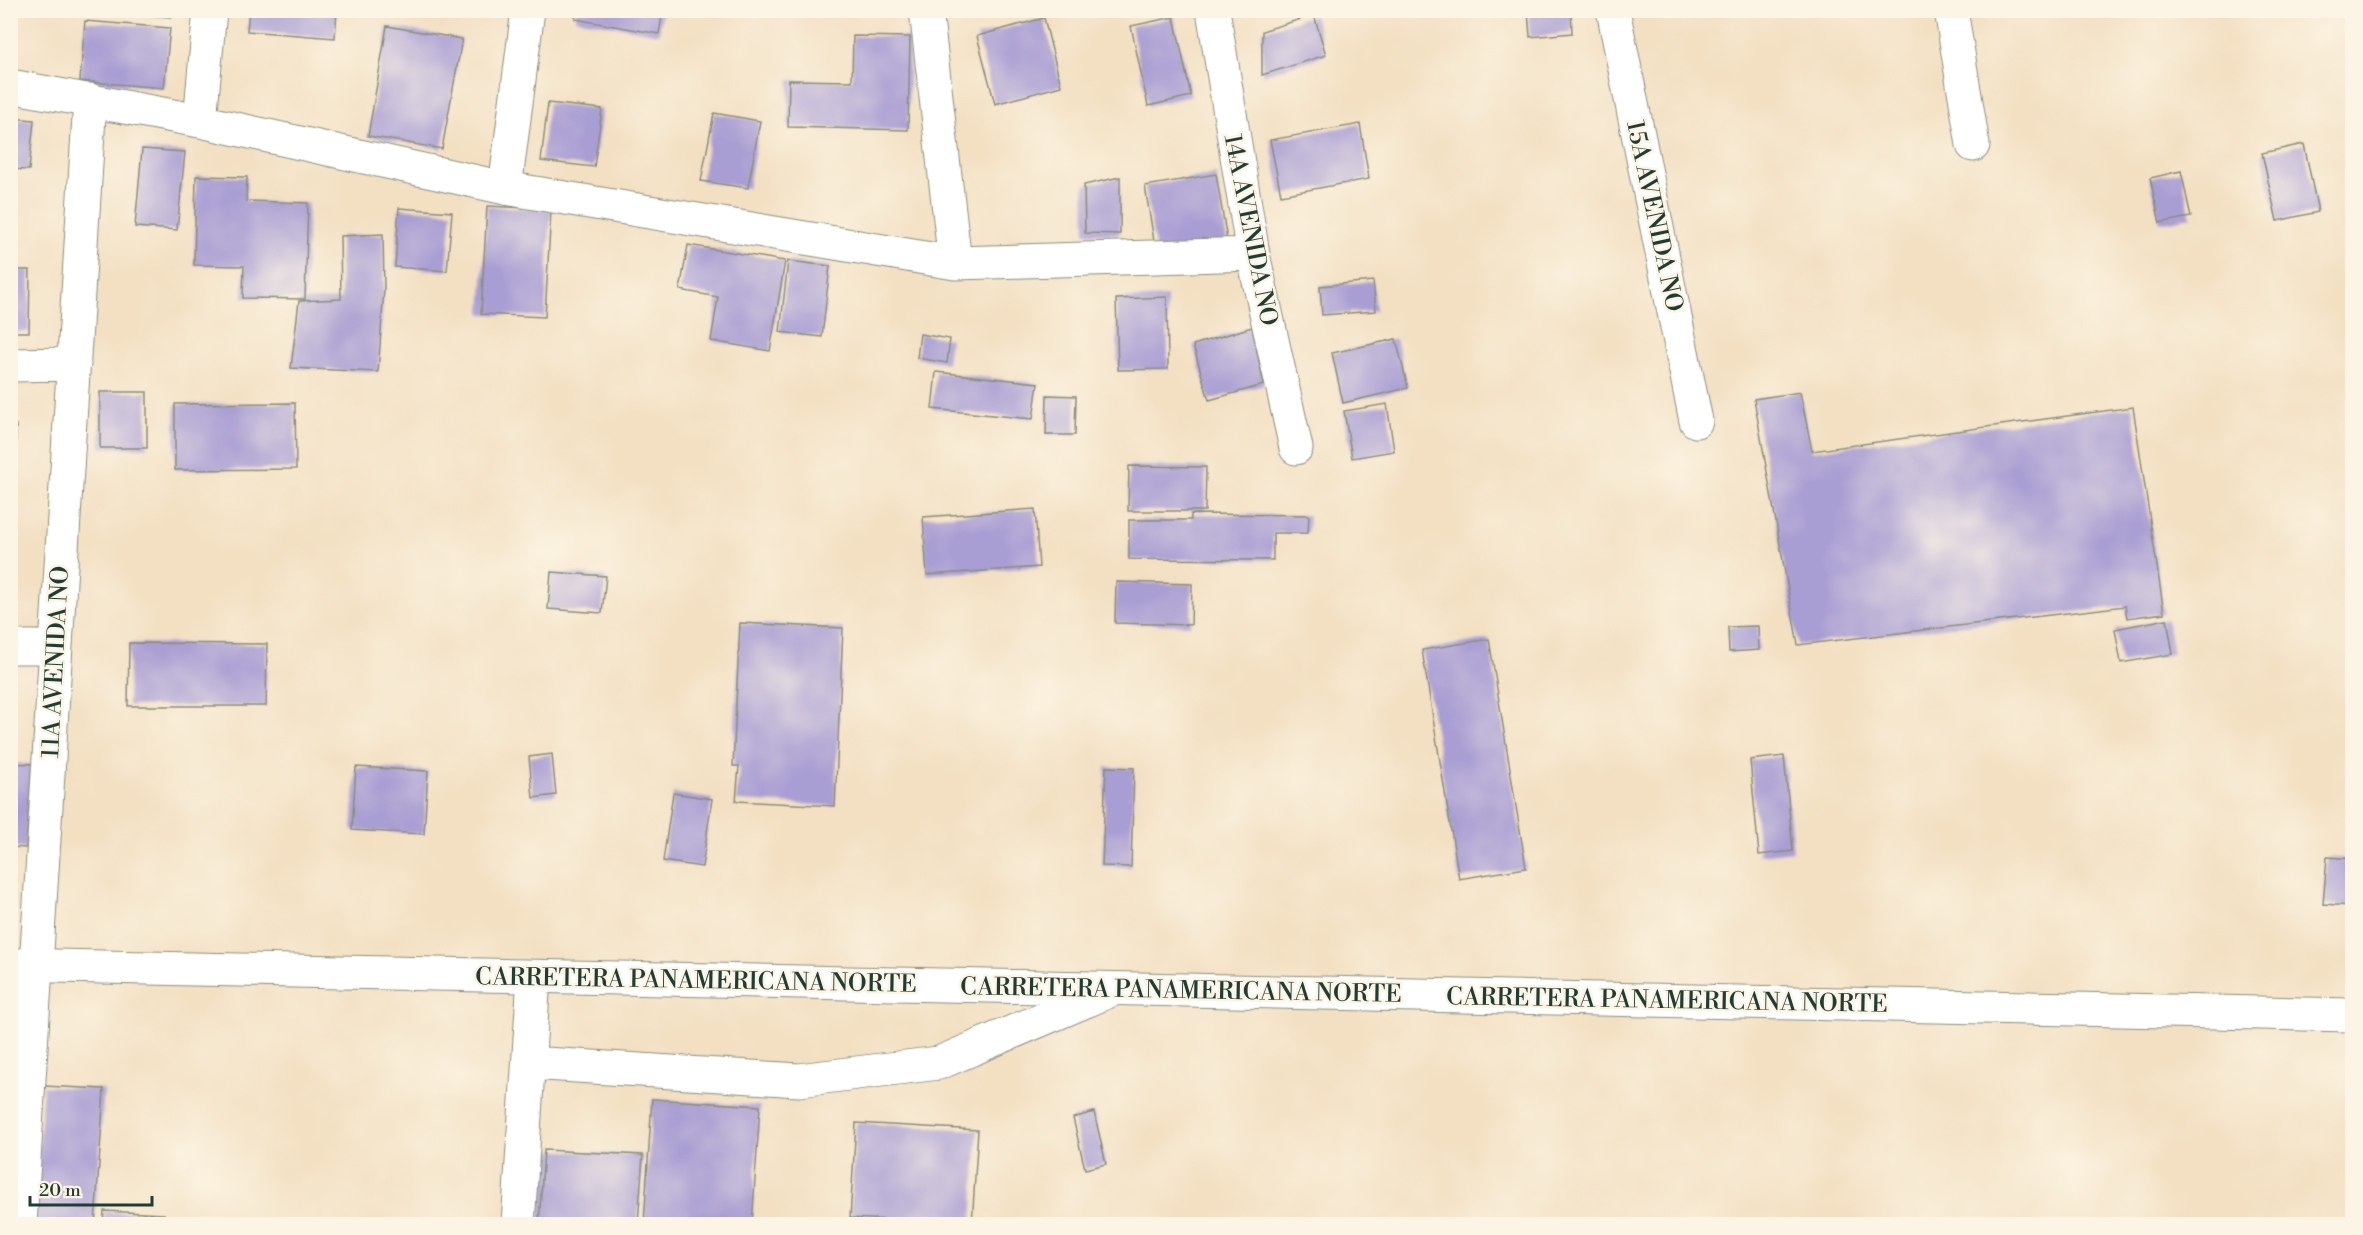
<svg xmlns="http://www.w3.org/2000/svg" width="2363" height="1235" viewBox="0 0 2363 1235" font-family="'Libre Bodoni',serif">
<rect width="100%" height="100%" fill="#fcf5e5"/>
<filter id="ink" filterUnits="userSpaceOnUse"><feTurbulence type="fractalNoise" baseFrequency=".0167" numOctaves="2"/><feDisplacementMap in="SourceGraphic" scale="12" xChannelSelector="R" yChannelSelector="G"/><feConvolveMatrix kernelMatrix="1 2 1 2 8 2 1 2 1" color-interpolation-filters="sRGB"/></filter>
<filter id="wash" filterUnits="userSpaceOnUse"><feTurbulence type="fractalNoise" baseFrequency=".008" numOctaves="4" result="noise"/><feDisplacementMap in="SourceGraphic" scale="24" xChannelSelector="R" yChannelSelector="G"/><feGaussianBlur stdDeviation="1.35" result="paint"/><feColorMatrix in="noise" values="0 0 0 0 0 0 0 0 0 0 0 0 0 0 0 0 0 1.4 0 .05"/><feComposite in="paint" operator="in"/></filter>
<g filter="url(#wash)">
<rect width="100%" height="100%" fill="#f3e0c3"/>
<g id="blocks">
<path fill="#a99ed3" d="M108 10H172V17L108 12Z
M249 10H337L335 38 247 31Z
M576 10H663L659 34 575 19Z
M1528 10H1571L1572 33 1530 37Z
M1314 15 1326 55 1262 75V31Z
M1174 17 1191 96 1148 106 1131 26Z
M1044 18 1061 86 995 104 977 36Z
M85 21 170 28 164 88 80 81Z
M387 26 462 39 442 149 368 136Z
M853 36 910 37 908 130 788 127 789 80 852 81Z
M548 103 602 109 594 167 541 161Z
M714 113 760 121 748 188 701 181Z
M10 118 34 120 29 170 10 169Z
M1360 124 1369 179 1281 195 1270 140Z
M2304 144 2318 212 2277 221 2262 153Z
M142 149 185 152 177 230 135 227Z
M2181 171 2191 217 2160 223 2150 178Z
M1216 174 1227 240 1156 253 1145 186Z
M196 176 247 177 246 201 308 203 305 299 243 298 244 266 194 265Z
M1120 177V234L1085 233 1084 185Z
M487 206 551 209 545 317 481 314Z
M399 208 452 212 447 271 395 267Z
M383 234 384 289 378 372 291 368 299 301 341 299 340 236Z
M688 245 785 261 770 351 711 341 718 297 680 290Z
M788 261 830 266 822 337 780 332Z
M10 270H30L29 332H10Z
M1373 281 1376 311 1322 315 1320 286Z
M1167 297 1168 369 1118 370 1116 299Z
M1252 327 1264 385 1209 400 1193 345Z
M920 334 950 339 947 363 917 358Z
M1396 339 1408 388 1343 403 1332 353Z
M936 372 1038 383 1033 419 932 409Z
M100 392H147V448H100Z
M1800 392 1812 451 2133 407 2164 613 2127 618 2125 606 1798 645 1754 399Z
M1047 395 1076 396 1075 435H1046Z
M295 403 296 469 175 470V404Z
M1387 404 1394 451 1352 458 1344 411Z
M10 425H16V482H10Z
M1129 466 1206 467 1205 511H1128Z
M1035 509 1039 567 927 575 923 517Z
M1191 514 1309 515 1308 533H1273V560L1129 559V520H1191Z
M551 572 606 576 602 613 548 609Z
M1116 582 1192 584 1191 625 1115 623Z
M2167 619 2173 654 2121 663 2115 629Z
M740 623 843 628 835 806 736 801 739 766H733Z
M1758 626 1759 650 1729 652 1728 627Z
M1489 639 1526 868 1459 879 1422 650Z
M129 643 267 644 266 706H128Z
M552 754 556 795 533 798 529 757Z
M1784 756 1793 851 1759 855 1750 760Z
M10 763 32 764 26 848 10 847Z
M356 767 428 771 424 834 352 830Z
M1106 767 1134 768 1131 867 1102 866Z
M673 793 712 799 702 867 663 861Z
M2327 857 2352 859V906L2323 904Z
M43 1086 104 1089 95 1224H34Z
M652 1099 760 1106 752 1224H644Z
M1094 1112 1106 1164 1085 1169 1073 1118Z
M856 1123 978 1130 972 1224 850 1218Z
M544 1150 643 1155 638 1224H539Z
M104 1211 164 1214V1224H103Z"/>
</g>
</g>
<g filter="url(#ink)">
<use href="#blocks" fill-opacity="0" stroke="#898e7c" stroke-width="1.5"/>
<g fill="none" stroke-linecap="round" stroke-linejoin="round">
<g stroke="#898e7c" stroke-width="35">
<path id="minor" d="M926 10 955 263
M1213 10 1253 254 1296 448
M1613 10 1696 421
M1951 10 1973 145
M10 86 200 121 505 188 955 263 1253 254
M200 121 210 10
M505 188 528 10
M10 365 74 364
M10 647H56
M529 1063 799 1080 939 1063 1114 989
M20 1224 90 100
M518 1224 534 977"/>
</g>
<g stroke="#898e7c" stroke-width="35">
<path id="highway" d="M10 965 2352 1015"/>
</g>
<use href="#minor" stroke="#fff" stroke-width="33"/>
<use href="#highway" stroke="#fff" stroke-width="33"/>
</g>
</g>
<g text-anchor="middle" stroke-width="5" stroke-linejoin="round" paint-order="stroke">
<g font-size="24" fill="#1f3d34" stroke="#fcf5e5">
<text transform="translate(1655 216) rotate(78)" y="8">15A AVENIDA NO</text>
<text transform="translate(1251 230) rotate(79)" y="8">14A AVENIDA NO</text>
<text transform="translate(55 662) rotate(-87)" y="8">11A AVENIDA NO</text>
<text transform="translate(696 980) rotate(1)" y="8">CARRETERA PANAMERICANA NORTE</text>
<text transform="translate(1181 990) rotate(1)" y="8">CARRETERA PANAMERICANA NORTE</text>
<text transform="translate(1667 1000) rotate(1)" y="8">CARRETERA PANAMERICANA NORTE</text>
</g>
</g>
<rect width="2363" height="1235" fill="none" stroke="#fcf5e5" stroke-width="36"/>
<path d="M30 1196v9h122v-9" fill="none" stroke="#1f3d34" stroke-width="3"/>
<text x="39" y="1196" font-size="18" fill="#1f3d34" stroke="#fcf5e5" stroke-width="4.5" paint-order="stroke">20 m</text>
</svg>
